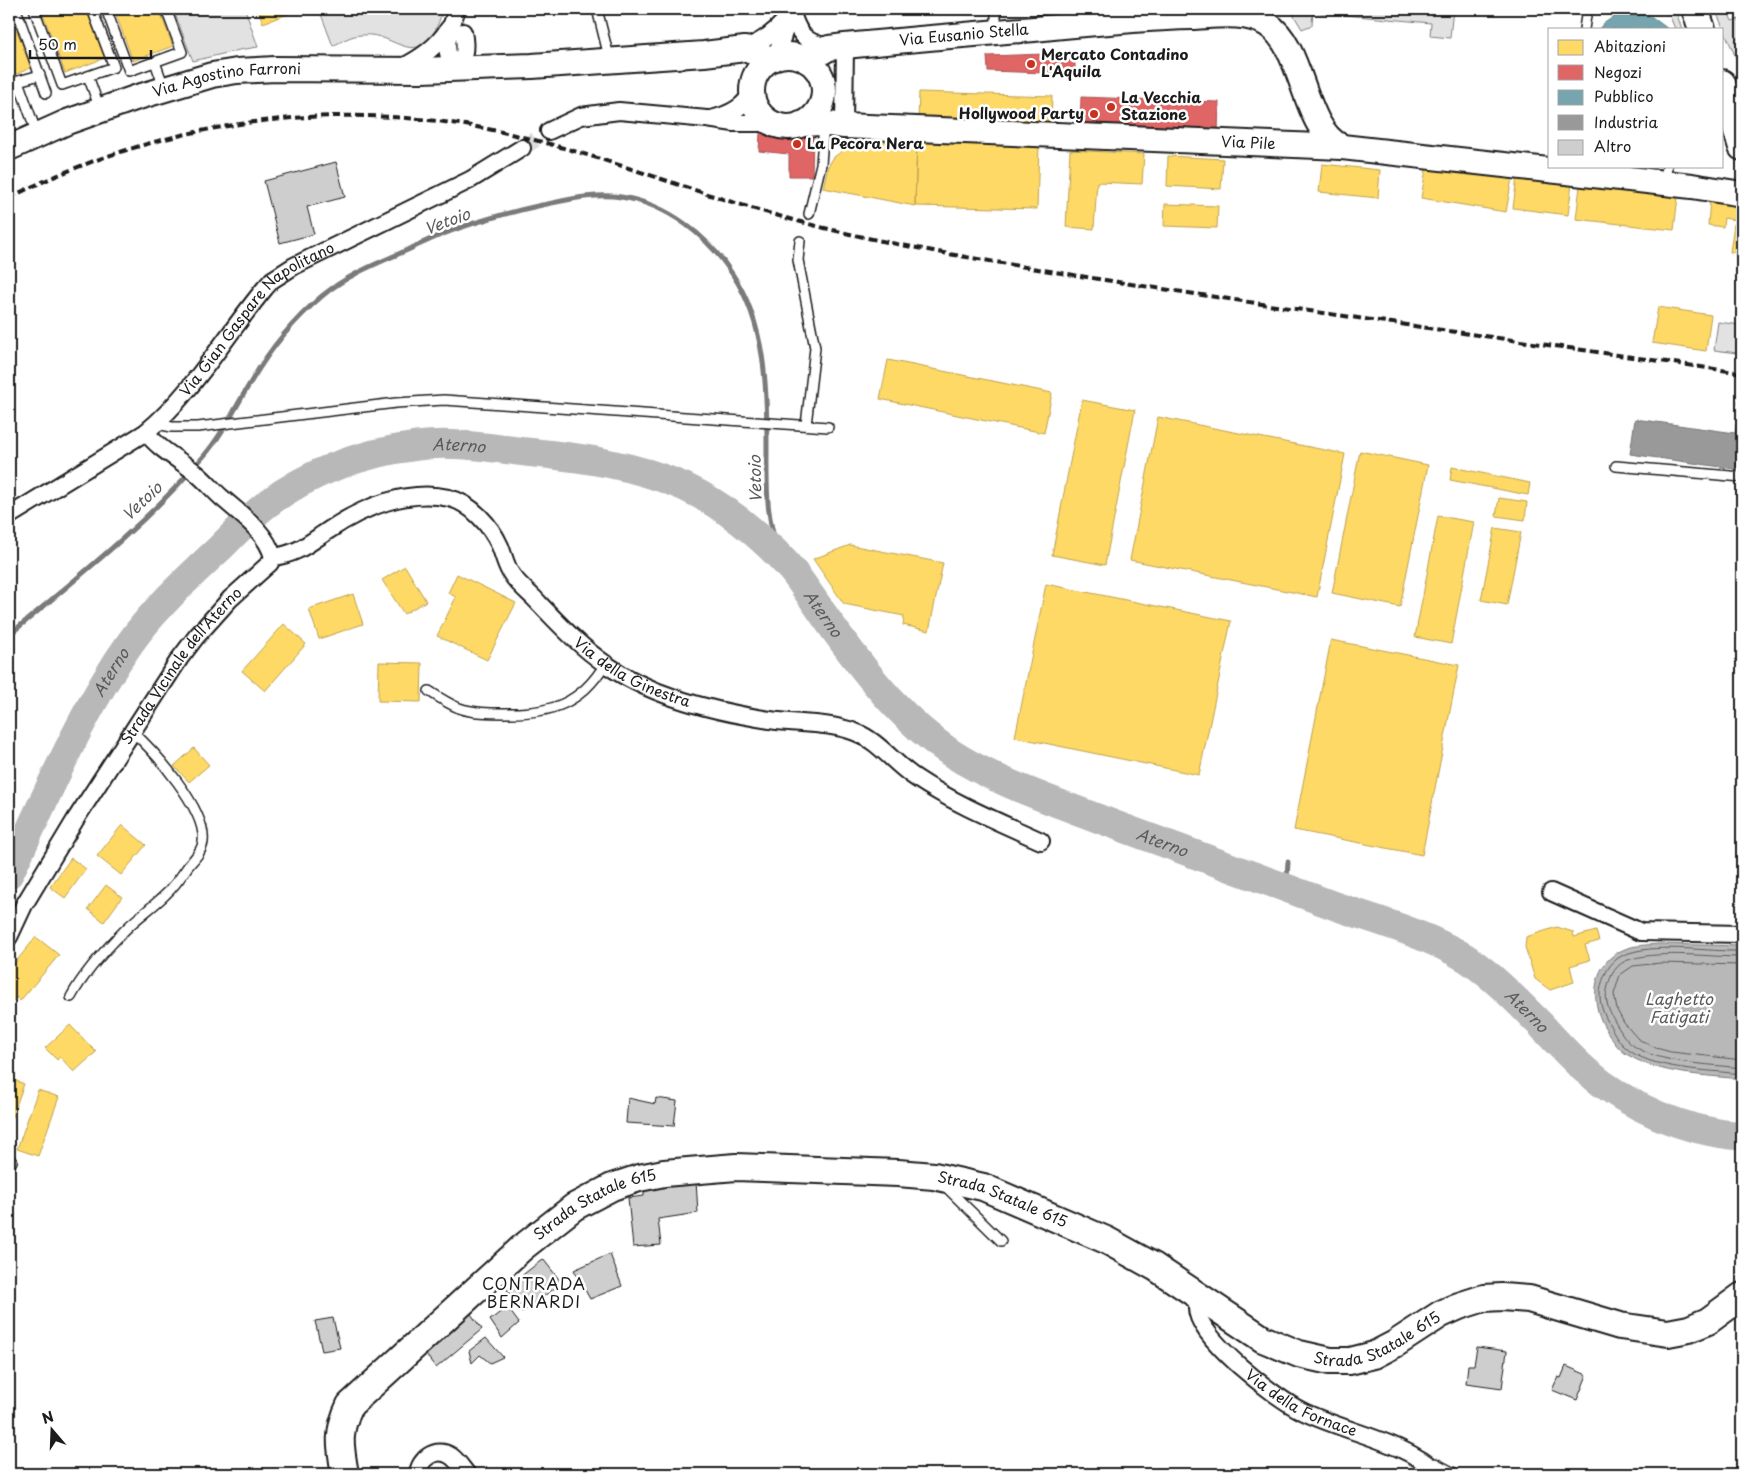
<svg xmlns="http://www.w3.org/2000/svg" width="1751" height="1483" viewBox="0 0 1751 1483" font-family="'Playpen Sans',sans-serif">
<rect width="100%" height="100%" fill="#fff"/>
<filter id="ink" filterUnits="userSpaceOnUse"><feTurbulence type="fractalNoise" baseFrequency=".02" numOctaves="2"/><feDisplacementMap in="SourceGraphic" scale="10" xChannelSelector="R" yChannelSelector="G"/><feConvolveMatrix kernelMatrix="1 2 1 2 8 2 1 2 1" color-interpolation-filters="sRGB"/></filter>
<g filter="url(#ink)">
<path fill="#e2e2e2" stroke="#7f7f7f" d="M173 9H245L258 47 239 50 193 61Z
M319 9H442C440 25 428 52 407 47 391 43 380 33 362 35 352 35 342 41 333 46Z
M1290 9H1453L1450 38 1430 36 1431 23 1313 12 1312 25 1302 29Z
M1667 9H1675L1682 29H1675Z
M1715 9H1727L1732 21 1739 19 1742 28V72Z
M1718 322 1741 325 1737 353 1714 350Z"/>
<path fill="#b8b8b8" stroke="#7a7a7a" d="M1659 944 1742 946V1079C1704 1075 1661 1075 1628 1055 1617 1049 1610 1036 1604 1026 1589 999 1593 961 1625 949 1635 945 1648 945 1659 944Z"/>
<path fill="#ffd966" stroke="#bba050" d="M9 9 31 68 9 77Z
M41 9H87L105 58 65 73Z
M114 9H159L173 46 133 61Z
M258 9H302L263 23Z
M919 92 1052 96 1051 125 918 121Z
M869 139 917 141 915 206 823 188 828 166 834 157 856 141Z
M917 141 1039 145 1037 209 915 206Z
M1070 150 1144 154 1142 184 1097 182 1094 229 1066 227Z
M1168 156 1223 159 1221 189 1167 186Z
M1427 163 1512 178 1506 212 1421 198Z
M1322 164 1380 170 1378 198 1319 192Z
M1517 177 1572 183 1568 215 1513 208Z
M1580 186 1678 197 1674 230 1576 219Z
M1710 199 1737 201 1735 220 1724 218 1723 227 1708 225Z
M1165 204 1218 206 1217 228 1164 226Z
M1734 224 1742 225V253L1730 252Z
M1658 307 1711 315 1706 351 1652 343Z
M888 360 1052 393 1044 433 880 399Z
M1082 400 1135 410 1105 565 1052 555Z
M1158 417 1345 454 1317 597 1130 560Z
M1360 451 1428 465 1400 607 1332 593Z
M1452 467 1530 483 1528 495 1450 480Z
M1499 498 1527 502 1525 520 1496 516Z
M1438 516 1474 522 1451 644 1415 637Z
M1495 528 1521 532 1507 605 1481 600Z
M850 545 943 563 929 631 903 625 904 616 844 604 813 559Z
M405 566 426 601 404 614 382 580Z
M457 574 516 603 487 660 437 636 456 597 448 593Z
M1046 584 1231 621 1199 775 1015 737Z
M353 594 363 624 319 639 309 609Z
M284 624 306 644 265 691 242 671Z
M1331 640 1459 665 1422 855 1294 830Z
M379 662 422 663 421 702 378 701Z
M194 748 209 765 189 782 174 766Z
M122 825 146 845 121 875 97 856Z
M71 858 86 869 65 898 50 887Z
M106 885 122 897 104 922 88 909Z
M1557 927 1573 932 1574 937 1596 931 1599 941 1585 945 1590 960 1570 966 1574 982 1550 990 1535 979 1525 947 1526 937Z
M36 937 59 955 20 1001 16 997 9 1005V970Z
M70 1025 96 1052 74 1072 60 1057 57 1060 45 1048Z
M9 1078 24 1084 9 1125Z
M38 1090 59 1097 38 1156 17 1149Z"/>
<path fill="#e06666" stroke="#a55050" d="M1075 53V74L988 71 987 56Z
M1081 97 1219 102 1218 133 1080 128Z
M760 133 813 138 812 176H789V154L759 151Z"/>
<path fill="#76a5af" stroke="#5b7c83" d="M1630 13 1644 14 1652 17 1668 29H1599L1603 24 1615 16Z"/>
<path fill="#999" stroke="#747474" d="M1741 385 1742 386V405L1738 404Z
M1635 419 1742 434V470L1630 454Z
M1737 420H1742V434L1735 433Z"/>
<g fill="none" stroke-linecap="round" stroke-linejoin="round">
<path stroke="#5a5a5a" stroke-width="1" d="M1742 951C1708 952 1661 943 1629 953 1612 958 1605 971 1601 986 1598 999 1602 1011 1608 1022 1613 1031 1618 1041 1625 1047 1649 1070 1710 1070 1742 1074
M1742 957C1708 957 1664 950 1631 959 1616 963 1610 975 1607 990 1604 1001 1610 1013 1615 1022 1619 1029 1625 1039 1631 1044 1657 1064 1710 1064 1742 1068
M1742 965 1660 963 1633 966 1620 975 1614 994 1617 1010 1624 1023 1638 1039 1656 1048 1671 1052 1742 1060"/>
<path stroke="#7a7a7a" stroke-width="5" d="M9 635C76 579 146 524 203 457 223 434 236 406 252 380 270 349 295 319 322 296 346 276 375 264 403 252 421 244 440 234 459 228 486 219 514 211 542 205 568 200 594 193 621 197 668 204 708 236 733 275 766 325 767 388 767 446 767 490 765 519 782 560
M1288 862 1287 879 1293 891"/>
<path stroke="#b8b8b8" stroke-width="29" id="s1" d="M9 874C46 798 81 712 130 643 155 608 188 578 220 548 235 533 250 517 267 504 311 471 363 453 417 446 453 441 491 448 526 452 579 457 636 465 685 487 704 496 723 508 740 521 760 537 779 554 795 574 810 594 824 616 839 636 871 680 905 722 951 753 997 783 1059 803 1110 823 1185 851 1260 879 1335 906 1379 921 1426 934 1466 958 1493 976 1516 1000 1539 1023 1554 1039 1568 1055 1585 1070 1628 1107 1685 1132 1742 1136"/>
</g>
<path fill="#cecece" stroke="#1c1c1c" d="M336 162 345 197 307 207 314 234 280 243 264 181Z
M628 1098 655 1104 656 1098 677 1101 674 1126 626 1123Z
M696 1181 698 1213 658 1219 661 1245 633 1247 628 1198 644 1196V1188Z
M610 1254 622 1286 590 1299 574 1270Z
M543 1259 562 1283 522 1312 506 1288Z
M507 1307 519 1323 502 1338 490 1320Z
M471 1314 482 1329 436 1368 421 1348Z
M333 1318 340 1348 322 1351 315 1321Z
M486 1338 503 1357 490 1363 480 1355 472 1363 469 1351Z
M1477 1347 1507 1351 1502 1388 1466 1383 1468 1365H1474Z
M1566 1366 1587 1375 1577 1400 1552 1390 1558 1377 1561 1378Z"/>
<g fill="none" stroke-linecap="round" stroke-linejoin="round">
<path stroke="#ddd" stroke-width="16" stroke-dasharray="16 8" stroke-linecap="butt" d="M522 148 549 131"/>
<g stroke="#1c1c1c" stroke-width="12">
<path id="lane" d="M16 9 46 93
M34 9 62 85 88 76 100 109
M106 9 129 71 182 52 166 9
M597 9 610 61
M1584 29 1587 9
M996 32V9
M155 62 164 87
M88 76 114 67 92 9
M37 134 18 81 40 75
M1665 183 1667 166
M809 214 821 164 824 124
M800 241 798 260 815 348 806 425
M156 424 172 427H198L396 403 444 400 828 427
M1616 466 1742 477
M429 691C438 697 449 704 459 708 473 713 490 713 505 713 550 714 581 704 605 664
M71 997C84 973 103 952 123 932 136 918 152 908 166 894 175 886 182 875 189 865 195 858 202 851 203 842 207 810 155 752 133 732
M9 1167 12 1161
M945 1186 1001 1241
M1435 1463 1456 1474"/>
</g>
<g stroke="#1c1c1c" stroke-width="20">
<g id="street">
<path d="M456 11C450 34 440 46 455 69 466 59 466 46 463 32"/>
<path d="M793 16C800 39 811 45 834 47"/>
<path d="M742 49C762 43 777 31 789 15"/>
<path d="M773 59 779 47 788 21"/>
<path d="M401 68C421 58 437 47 449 28"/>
<path d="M711 119C728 115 745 108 752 91"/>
<path d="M844 126 845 46"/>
<path d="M549 131 581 116 619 111 707 119 734 123H772"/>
<path id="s2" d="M9 516 146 432C192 394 226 335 265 288L272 280 294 266 470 180 522 148"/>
<path id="s3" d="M273 557C298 554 309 543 329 530 363 507 407 489 449 498 471 503 491 526 500 546 504 556 506 567 512 575 518 584 527 591 534 598 557 622 580 647 607 665 651 696 717 712 770 720 797 724 828 722 855 732 879 741 894 764 916 778 955 804 999 822 1041 841"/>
<path d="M1551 892 1641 932 1742 934"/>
<path id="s4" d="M9 937 24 905 77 817 180 658 196 637 230 599 270 563 273 557C266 531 239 513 221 497 212 489 205 480 196 473 179 459 159 450 146 432"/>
<path id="s5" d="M1201 1297C1199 1300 1197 1303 1197 1307 1195 1337 1277 1399 1302 1411 1347 1433 1402 1440 1440 1474"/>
<path d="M418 1474C419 1459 436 1446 451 1456 457 1460 462 1468 467 1474"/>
</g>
</g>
<g stroke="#1c1c1c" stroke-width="28">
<g id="secondary">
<circle cx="788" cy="91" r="36"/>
<path id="s6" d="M807 61 829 48 845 46C908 40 971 34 1034 29 1086 24 1139 18 1192 17 1215 16 1246 11 1267 24 1305 48 1302 129 1342 147"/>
<path id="s7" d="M801 124 821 123 844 126 1342 147 1692 186 1742 194"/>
<path id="s8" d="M9 148 67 122 135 98 212 75 237 71 275 69 422 70 532 66 704 54 745 49 772 59"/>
</g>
</g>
<g stroke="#1c1c1c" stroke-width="30">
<g id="primary">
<path d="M1695 9 1702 29"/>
<path d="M1722 83 1742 147"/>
<path id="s9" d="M345 1474C340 1446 337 1432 350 1405L523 1247 574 1207 612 1187 639 1178 664 1173 736 1167 898 1173 934 1176 983 1187 1106 1240 1155 1267 1263 1339 1299 1354 1330 1361H1350L1374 1355 1395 1344 1441 1314 1459 1306 1484 1298 1502 1297 1529 1299 1620 1326 1668 1333 1689 1329 1708 1321 1742 1296"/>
</g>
</g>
<use href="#lane" stroke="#fff" stroke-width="9"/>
<use href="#street" stroke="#fff" stroke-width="16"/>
<use href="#secondary" stroke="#fff" stroke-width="24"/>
<use href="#primary" stroke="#fff" stroke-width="26"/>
<path stroke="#1c1c1c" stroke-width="4" stroke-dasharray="8 4" stroke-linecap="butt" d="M9 198C159 121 337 96 502 132 604 155 701 196 801 222 850 235 900 245 949 254 1212 300 1478 334 1742 373"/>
</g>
</g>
<g fill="#c8321e" stroke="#fff" stroke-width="2">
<circle cx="1031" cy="64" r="5"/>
<circle cx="1111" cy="107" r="5"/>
<circle cx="1094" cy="114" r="5"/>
<circle cx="797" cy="144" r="5"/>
</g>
<g text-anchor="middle" stroke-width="5" stroke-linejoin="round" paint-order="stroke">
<g font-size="15" fill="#1c1c1c" stroke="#fff">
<text dy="5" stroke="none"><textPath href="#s6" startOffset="161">Via Eusanio Stella</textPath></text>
<text dy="5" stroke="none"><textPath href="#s8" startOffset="230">Via Agostino Farroni</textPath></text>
<text dy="5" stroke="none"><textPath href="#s7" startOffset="448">Via Pile</textPath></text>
<text dy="5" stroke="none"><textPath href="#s2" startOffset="321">Via Gian Gaspare Napolitano</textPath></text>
<text dy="5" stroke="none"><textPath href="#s4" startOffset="322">Strada Vicinale dell'Aterno</textPath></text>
<text dy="5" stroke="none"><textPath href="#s3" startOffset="451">Via della Ginestra</textPath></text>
<text dy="5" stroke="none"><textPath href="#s9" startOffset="810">Strada Statale 615</textPath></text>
<text dy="5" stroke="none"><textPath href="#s9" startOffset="390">Strada Statale 615</textPath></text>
<text dy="5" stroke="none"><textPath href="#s9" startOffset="1230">Strada Statale 615</textPath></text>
<text dy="5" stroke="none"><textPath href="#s5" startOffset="158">Via della Fornace</textPath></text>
</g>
<g font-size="15" font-weight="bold" fill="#1c1c1c" stroke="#fff" text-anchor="start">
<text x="1041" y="60">Mercato Contadino<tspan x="1041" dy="17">L'Aquila</tspan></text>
<text x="1121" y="103">La Vecchia<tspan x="1121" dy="17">Stazione</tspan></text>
<text x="1084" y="119" text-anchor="end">Hollywood Party</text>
<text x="807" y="149">La Pecora Nera</text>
</g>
<g font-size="16" font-style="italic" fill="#5a5a5a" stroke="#fff">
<text transform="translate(447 221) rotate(-20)" y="6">Vetoio</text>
<text dy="6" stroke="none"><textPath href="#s1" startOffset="661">Aterno</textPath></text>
<text transform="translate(755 479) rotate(-91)" y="6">Vetoio</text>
<text transform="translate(142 501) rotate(-43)" y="6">Vetoio</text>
<text dy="6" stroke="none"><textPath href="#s1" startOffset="1082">Aterno</textPath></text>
<text dy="6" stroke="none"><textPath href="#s1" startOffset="226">Aterno</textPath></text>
<text dy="6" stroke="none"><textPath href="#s1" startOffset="1502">Aterno</textPath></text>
<text x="1679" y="1005">Laghetto<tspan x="1679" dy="18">Fatigati</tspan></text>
<text dy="6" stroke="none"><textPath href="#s1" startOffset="1908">Aterno</textPath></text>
</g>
<g font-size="16" letter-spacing="1" fill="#1c1c1c" stroke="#fff">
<text x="534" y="1290">CONTRADA<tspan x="534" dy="18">BERNARDI</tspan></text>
</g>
</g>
<rect width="1751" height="1483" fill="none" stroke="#fff" stroke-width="30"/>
<rect x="15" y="15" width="1721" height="1453" fill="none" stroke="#1c1c1c" stroke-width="2" filter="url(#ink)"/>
<rect x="1548" y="28" width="175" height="140" fill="#ffffff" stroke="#a4a4a4"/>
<rect x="1558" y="40" width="25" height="15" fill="#ffd966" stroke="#a4a4a4"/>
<text x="1594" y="52" font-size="15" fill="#1c1c1c">Abitazioni</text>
<rect x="1558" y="65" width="25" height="15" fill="#e06666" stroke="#a4a4a4"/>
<text x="1594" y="78" font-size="15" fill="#1c1c1c">Negozi</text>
<rect x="1558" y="90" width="25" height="15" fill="#76a5af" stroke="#a4a4a4"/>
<text x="1594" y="102" font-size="15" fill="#1c1c1c">Pubblico</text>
<rect x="1558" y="115" width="25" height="15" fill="#999999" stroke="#a4a4a4"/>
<text x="1594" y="128" font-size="15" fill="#1c1c1c">Industria</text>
<rect x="1558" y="140" width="25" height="15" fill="#cecece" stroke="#a4a4a4"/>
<text x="1594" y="152" font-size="15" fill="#1c1c1c">Altro</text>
<g transform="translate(52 1430) rotate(341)" stroke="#ffffff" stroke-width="4" paint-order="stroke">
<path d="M0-4L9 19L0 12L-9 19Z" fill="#1c1c1c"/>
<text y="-8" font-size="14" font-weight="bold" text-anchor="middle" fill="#1c1c1c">N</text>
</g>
<path d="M30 50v8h121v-8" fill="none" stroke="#1c1c1c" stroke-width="2.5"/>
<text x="38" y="50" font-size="15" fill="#1c1c1c" stroke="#ffffff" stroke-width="4" paint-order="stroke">50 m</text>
</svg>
